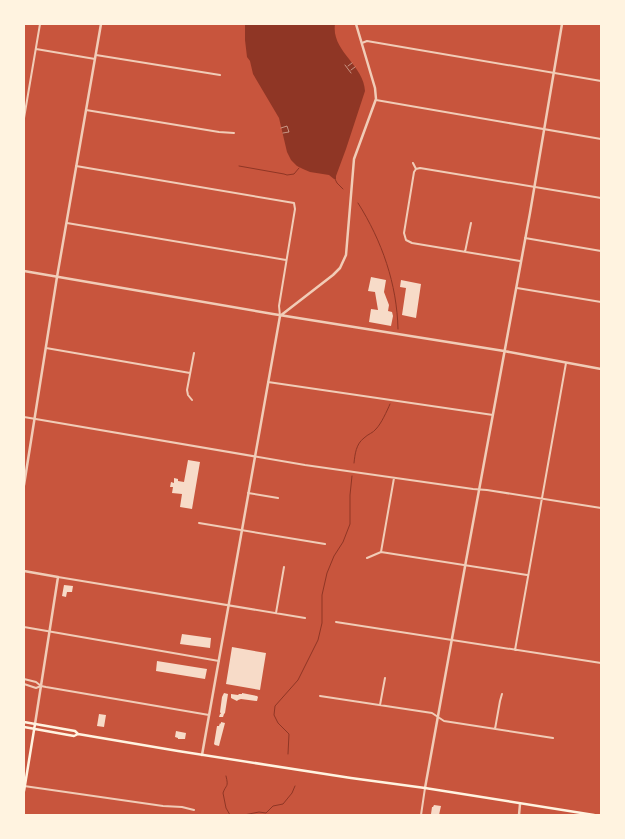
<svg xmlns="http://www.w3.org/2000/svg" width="625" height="839" viewBox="0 0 625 839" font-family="Barlow,sans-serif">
<rect width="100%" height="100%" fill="#c8553d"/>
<path fill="#8f3625" d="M245 24H335C331 51 364 65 365 91L346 149 336 176V179H334L329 175 310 172 303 169 297 166 291 160 287 152 279 118 253 74 250 61 247 57 245 40Z"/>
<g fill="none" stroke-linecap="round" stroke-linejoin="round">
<path stroke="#8f3625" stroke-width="1" d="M239 166 284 174 287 175 294 174 299 168
M335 179 337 183 343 189
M358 203C382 241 397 284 398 329
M354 463C355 454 356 444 364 438 368 434 373 433 376 429 381 424 387 411 390 404
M288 754 289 734 278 723 274 715 275 706 298 680 318 640 322 623V595L327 573 334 556 343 542 350 524V495L352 476
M226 776C229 788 226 784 223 793L226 808 230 815
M244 815 259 812 266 813 273 806 283 804 292 793 295 786"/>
</g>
<path fill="#f7dbc8" d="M371 277 386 280 384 292 389 305 388 311 392 312 393 316 391 326 369 322 371 309 378 310 375 292 368 291Z
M401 280 421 284 416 318 402 315 406 288 400 287Z
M188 460 200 462 192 509 180 507 182 494 172 493 173 487H170L171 482 174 483V478L178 479V481L184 482Z
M64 585 73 586 72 592H67L66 597 62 596Z
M182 634 211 638 210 648 180 644Z
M232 647 266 653 260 690 226 684Z
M157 661 207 669 205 679 156 671Z
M224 693 228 694 225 713 224 714 223 717H219L220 714H221L220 712 222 697Z
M242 693 257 696 258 697 257 701 241 699 238 700 237 701 231 698V694L238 695 239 694H242Z
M99 714 106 715 104 727 97 726Z
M221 722 225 723 220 742 219 746 215 745 214 744 217 726H219L220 723 221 724Z
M176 731 186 733 185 739H178V738L175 737Z
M434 805 441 806 439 815 431 814 432 807H433Z"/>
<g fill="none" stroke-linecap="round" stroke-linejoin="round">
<path stroke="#fff3e0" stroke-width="0.5" d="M345 65 351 73
M348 66 352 63
M351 70 355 67
M281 128 287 126 289 132 283 133"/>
<path stroke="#f1ccb7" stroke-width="2" d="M362 43 367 41 601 81
M36 49 95 59
M96 55 220 75
M376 100 601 139
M86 110 219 132 234 133
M24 118 40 24
M413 163 416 169
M76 166 294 203 295 209 279 306 280 316
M416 169 414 172 404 233 406 240 412 243 520 261
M416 169 420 168 601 198
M67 223 286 260
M525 238 601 251
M465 252 471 223
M517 288 601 302
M46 348 190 373
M268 382 493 415
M192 400 188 395 187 390 194 353
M24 417 305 465 473 489 487 490 601 508
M248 493 278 498
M199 523 325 544
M381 552 527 575
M367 558 381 552 394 478
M58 577 305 618
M276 613 284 567
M336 622 601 663
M24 627 219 661
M515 650 566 363
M24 679 36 682 41 686 46 687 209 715
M24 684 36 688 41 686
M320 696 432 713 444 721 553 738
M380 705 385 678
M495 729 500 701 502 694
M24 786 163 806 182 807 194 810
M421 815 425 788"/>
<path stroke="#f1ccb7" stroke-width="2.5" d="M24 271 273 314 504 351 601 369
M24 485 57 277 101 24
M24 571 58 577 35 724
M202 755 280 316 333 275 340 268 346 255 354 159 376 99 375 88 356 24
M425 788 466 561 530 213 562 24
M519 815 520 804"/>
<path stroke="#fff3e0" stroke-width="2.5" d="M24 722 75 731 78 734 178 751 351 778 425 788 594 815
M24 727 74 736 78 734
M24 791 35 724"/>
</g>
<rect width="625" height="839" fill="none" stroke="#fff3e0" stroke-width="50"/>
</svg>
